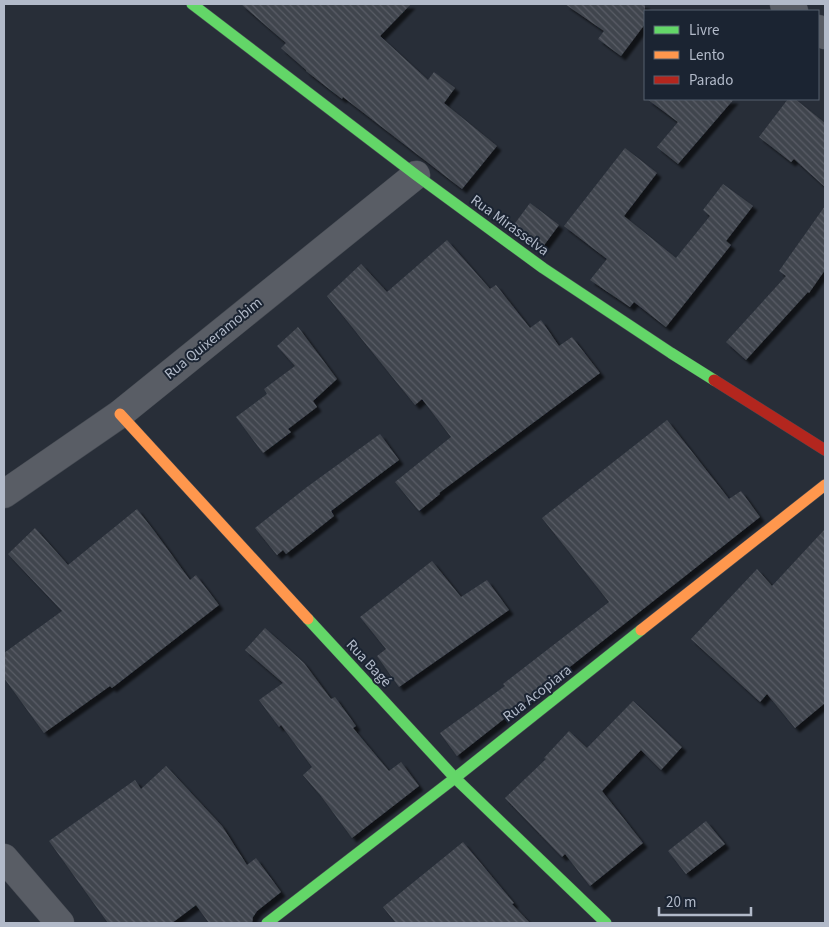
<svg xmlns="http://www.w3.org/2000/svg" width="829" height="927" viewBox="0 0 829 927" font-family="'Source Sans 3',sans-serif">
<defs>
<pattern id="building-back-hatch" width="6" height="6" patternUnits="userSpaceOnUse" patternTransform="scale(1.25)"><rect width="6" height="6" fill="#40454e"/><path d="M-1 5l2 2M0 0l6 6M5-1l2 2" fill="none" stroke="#595e66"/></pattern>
<filter id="shadow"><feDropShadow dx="4.5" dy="4.5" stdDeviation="1" flood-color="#0009"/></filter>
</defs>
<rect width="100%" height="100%" fill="#282e38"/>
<path fill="url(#building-back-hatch)" filter="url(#shadow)" d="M241 4H411L380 36 428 80 434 72 455 88 444 103 497 146 462 189 343 97 342 99 306 71V70L281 48 286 43Z
M565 4H645V24L621 56 598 39 604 31Z
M647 99H734L678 164 657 147 678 122Z
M788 99H795L825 123V187L794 159 791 162 759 137Z
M625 148 657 173 624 216 676 258 710 216 703 210 723 184 753 206 726 241 731 245 666 327 634 302 630 307 590 280 607 259 564 226Z
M530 203 559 225 542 248 513 226Z
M825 206V270L809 293 808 292 746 360 726 342 786 276 779 271Z
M447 240 490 289 496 285 530 328 541 320 559 346 572 337 600 373 439 493 440 494 419 511 395 482 451 437 422 399 415 405 327 296 361 264 387 292Z
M298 327 337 379 313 401 317 407 288 429 291 432 263 453 236 417 267 394 264 389 295 366 277 346Z
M667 420 729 499 741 491 760 517 457 756 440 733 505 686 503 684 609 602 542 518Z
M380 434 399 460 331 511 334 516 286 554 283 550 277 555 255 528 307 487Z
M137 509 155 532 190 580 196 575 219 605 112 688 110 686 44 733 4 678V653L62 611 8 554 35 528 68 565Z
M825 529V703L795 728 767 694 760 702 691 639 757 569 772 586Z
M432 561 461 597 487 580 509 610 399 687 377 656 386 649 360 617Z
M265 628 304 663 331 699 335 697 356 726 353 728 389 771 401 762 419 786 352 838 321 796 303 775 312 767 281 725 279 727 259 700 283 683 245 650Z
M633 701 682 747 661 770 641 750 602 791 643 843 590 886 565 854 562 857 505 798 546 759 544 758 569 731 587 748Z
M166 766 222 826 247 865 256 858 281 892 257 911 253 917 252 923H209L196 905 172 923H108L49 841 135 780 141 789Z
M706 821 725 844 686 874 668 851Z
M463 842 514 903 512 904 530 923H396L383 907Z"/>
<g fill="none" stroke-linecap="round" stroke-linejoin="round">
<g stroke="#444951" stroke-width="29">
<path id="street" d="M784 4 794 11
M818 29 825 35
M4 494 120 414 416 175
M4 858 60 923"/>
</g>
<g stroke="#444951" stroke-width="12">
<path id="fast" d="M192 4 416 175 543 268 671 353 714 380
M308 619 455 778 606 923
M267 923 455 778 641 630"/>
</g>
<g stroke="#444951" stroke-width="12">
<path id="slow" d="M120 414 308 619
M641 630 825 485"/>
</g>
<g stroke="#444951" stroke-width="12">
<path id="jam" d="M714 380 825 450"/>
</g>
<use href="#street" stroke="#595d65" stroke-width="28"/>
<use href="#fast" stroke="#63d668" stroke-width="11"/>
<use href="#slow" stroke="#ff974d" stroke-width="11"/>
<use href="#jam" stroke="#b3261e" stroke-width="11"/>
</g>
<g text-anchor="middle" stroke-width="4" stroke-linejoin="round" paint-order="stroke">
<g font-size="15" fill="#b2bac9" stroke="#1b2432">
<text transform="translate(510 225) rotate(36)" y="5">Rua Mirasselva</text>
<text transform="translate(213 338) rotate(-39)" y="5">Rua Quixeramobim</text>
<text transform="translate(369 663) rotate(47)" y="5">Rua Bagé</text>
<text transform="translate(537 693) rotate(-38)" y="5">Rua Acopiara</text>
</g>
</g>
<rect width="829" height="927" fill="none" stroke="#b2bac9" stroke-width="10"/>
<rect x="644" y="10" width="175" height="90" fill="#1b2432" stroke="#57606e"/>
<rect x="654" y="26" width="25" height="8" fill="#63d668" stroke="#57606e"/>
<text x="689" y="35" font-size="15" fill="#b2bac9">Livre</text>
<rect x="654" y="51" width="25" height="8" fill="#ff974d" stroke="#57606e"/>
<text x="689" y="60" font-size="15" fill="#b2bac9">Lento</text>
<rect x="654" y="76" width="25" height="8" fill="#b3261e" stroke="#57606e"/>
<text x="689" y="85" font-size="15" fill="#b2bac9">Parado</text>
<path d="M659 907v8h92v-8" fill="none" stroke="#b2bac9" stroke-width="2.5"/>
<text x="666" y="907" font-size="15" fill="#b2bac9" stroke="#1b2432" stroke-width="4" paint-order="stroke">20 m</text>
</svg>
